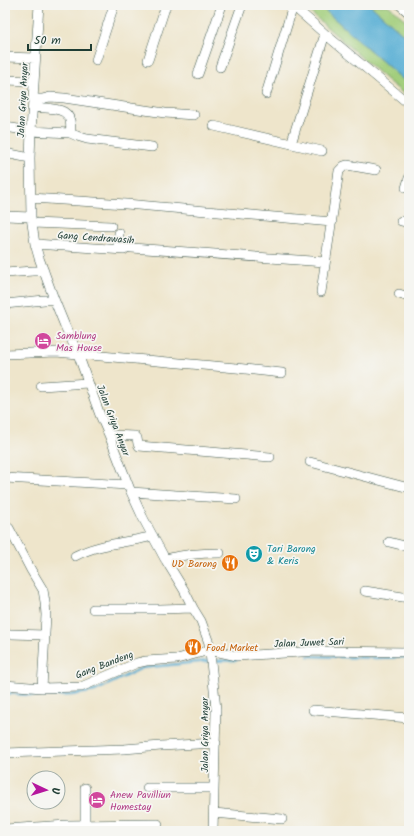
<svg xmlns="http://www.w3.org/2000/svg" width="414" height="836" viewBox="0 0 414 836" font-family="Kalam,sans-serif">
<rect width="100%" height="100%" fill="#f6f6f2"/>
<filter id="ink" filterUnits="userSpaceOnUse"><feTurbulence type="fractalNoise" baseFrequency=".025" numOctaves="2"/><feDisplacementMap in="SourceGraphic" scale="8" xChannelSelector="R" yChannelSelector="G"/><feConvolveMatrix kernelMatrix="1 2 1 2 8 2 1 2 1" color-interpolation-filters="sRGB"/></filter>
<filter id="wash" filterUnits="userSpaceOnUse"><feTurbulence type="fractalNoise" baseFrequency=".012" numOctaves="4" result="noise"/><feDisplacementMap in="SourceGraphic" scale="16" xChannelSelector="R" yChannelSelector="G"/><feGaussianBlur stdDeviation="0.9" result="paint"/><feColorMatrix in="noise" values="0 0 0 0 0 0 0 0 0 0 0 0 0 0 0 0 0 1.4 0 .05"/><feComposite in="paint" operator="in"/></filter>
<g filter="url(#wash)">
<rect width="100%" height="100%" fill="#eee5cb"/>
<path fill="#a2ce7b" stroke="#608658" d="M302 5H319L409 85V98L389 82Z
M370 5H388L409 23V39Z"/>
<path fill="#57aed4" stroke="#3b7684" d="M319 5H370L409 39V85Z"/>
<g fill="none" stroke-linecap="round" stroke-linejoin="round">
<path stroke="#57aed4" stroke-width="2.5" d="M308 656 376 658 409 657
M214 661 237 660
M5 693 41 696 71 695 95 691 142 668 188 663 209 661"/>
</g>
</g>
<g filter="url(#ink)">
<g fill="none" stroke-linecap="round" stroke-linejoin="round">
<g stroke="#3e564b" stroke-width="10">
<path id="minor" d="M39 5 31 131 30 158 31 217 35 244 39 258 54 299 65 326 78 354 100 415 109 435 131 492 143 518 165 559 184 590 193 608 201 621 209 643 216 709 213 831
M292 5 325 34 409 104
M400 5 409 13
M5 57 35 58
M96 60 114 5
M148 60 166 5
M220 67 242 5
M198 74 222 5
M5 80 34 81
M266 94 293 6
M33 99H42L50 97 64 98 165 113 194 115
M33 107C52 109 75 105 70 133L77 136 87 139 152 147
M214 126 322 151
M5 127 31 131 70 133
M291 144 325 34
M5 153 30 158
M406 188 409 178
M31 198 126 204 332 222
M5 216 31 217
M401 221 409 223
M32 223 111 226
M119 233 118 247 325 262
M35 244 124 250
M5 273 33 271H44
M321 292 339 171 344 166 347 165 376 170
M399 294 409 297
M5 304 54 299
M5 354 56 352 236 368 282 373
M41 386 88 383
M109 435 135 436 137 438 138 444 139 446 270 457
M310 462 409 488
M5 478 128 485
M131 492 236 499
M9 528 31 570 43 590 45 602 46 615 42 688
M389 542 409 547
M75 556C100 543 127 543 153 536
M165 559C184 554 201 553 220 553
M365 591 409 598
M93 609H160L193 608
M11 634 45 635
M5 685 42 688 81 687 137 663 146 661 177 659 210 650 237 656 317 651 409 652
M313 710 409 718
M5 753 124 749 161 746 216 743
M85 788V825
M147 788H214
M214 813 282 819
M5 829 67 825 158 824"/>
</g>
<use href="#minor" stroke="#fff" stroke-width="9"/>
</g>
</g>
<defs>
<g id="hotel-disc" transform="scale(0.9)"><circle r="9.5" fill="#d1479c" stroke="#f6f6f2"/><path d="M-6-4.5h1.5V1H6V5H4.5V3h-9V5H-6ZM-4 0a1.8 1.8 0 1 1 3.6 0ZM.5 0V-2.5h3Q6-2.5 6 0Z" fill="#fff"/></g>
<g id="theatre-disc" transform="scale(0.9)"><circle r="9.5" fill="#0f9aa8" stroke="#f6f6f2"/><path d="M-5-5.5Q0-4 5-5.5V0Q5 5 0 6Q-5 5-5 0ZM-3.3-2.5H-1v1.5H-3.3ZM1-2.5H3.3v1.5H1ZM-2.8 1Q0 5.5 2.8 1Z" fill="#fff"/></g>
<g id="restaurant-disc" transform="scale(0.9)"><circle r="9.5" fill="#e8710a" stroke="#f6f6f2"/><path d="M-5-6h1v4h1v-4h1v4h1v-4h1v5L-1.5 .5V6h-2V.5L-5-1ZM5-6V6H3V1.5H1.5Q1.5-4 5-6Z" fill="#fff"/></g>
</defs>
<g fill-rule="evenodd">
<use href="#hotel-disc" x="43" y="341"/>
<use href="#theatre-disc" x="254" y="554"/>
<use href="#restaurant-disc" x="230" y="563"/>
<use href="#restaurant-disc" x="193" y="647"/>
<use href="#hotel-disc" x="97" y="800"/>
</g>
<g text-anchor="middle" stroke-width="3.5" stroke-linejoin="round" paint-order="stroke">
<g font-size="10" fill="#1f3d34" stroke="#f6f6f2">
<text transform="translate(22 100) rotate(-87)" y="4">Jalan Griya Anyar</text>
<text transform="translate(96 237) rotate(4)" y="4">Gang Cendrawasih</text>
<text transform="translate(114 420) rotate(69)" y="4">Jalan Griya Anyar</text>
<text transform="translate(309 642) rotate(-2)" y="4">Jalan Juwet Sari</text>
<text transform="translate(104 664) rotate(-21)" y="4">Gang Bandeng</text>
<text transform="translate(204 735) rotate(-90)" y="4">Jalan Griya Anyar</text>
</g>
<g font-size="10" fill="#b23c85" stroke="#f6f6f2" text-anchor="start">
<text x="56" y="339">Samblung<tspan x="56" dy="12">Mas House</tspan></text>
<text x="110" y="798">Anew Pavilliun<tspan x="110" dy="12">Homestay</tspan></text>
</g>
<g font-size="10" fill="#0d838f" stroke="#f6f6f2" text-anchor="start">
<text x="267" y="552">Tari Barong<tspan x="267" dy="12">&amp; Keris</tspan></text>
</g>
<g font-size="10" fill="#c56008" stroke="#f6f6f2" text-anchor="end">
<text x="217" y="567">UD Barong</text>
<text x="206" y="651" text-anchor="start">Food Market</text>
</g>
</g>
<rect width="414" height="836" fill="none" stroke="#f6f6f2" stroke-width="20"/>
<g transform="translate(46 790) rotate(94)"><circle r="19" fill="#f6f6f2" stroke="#a0aca6"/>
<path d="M0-3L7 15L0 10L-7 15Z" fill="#b5179e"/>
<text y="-6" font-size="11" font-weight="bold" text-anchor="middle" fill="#1f3d34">U</text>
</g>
<path d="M28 44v6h63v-6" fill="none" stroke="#1f3d34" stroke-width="2"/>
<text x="34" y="44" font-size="12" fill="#1f3d34" stroke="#f6f6f2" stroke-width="3" paint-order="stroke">50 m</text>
</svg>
